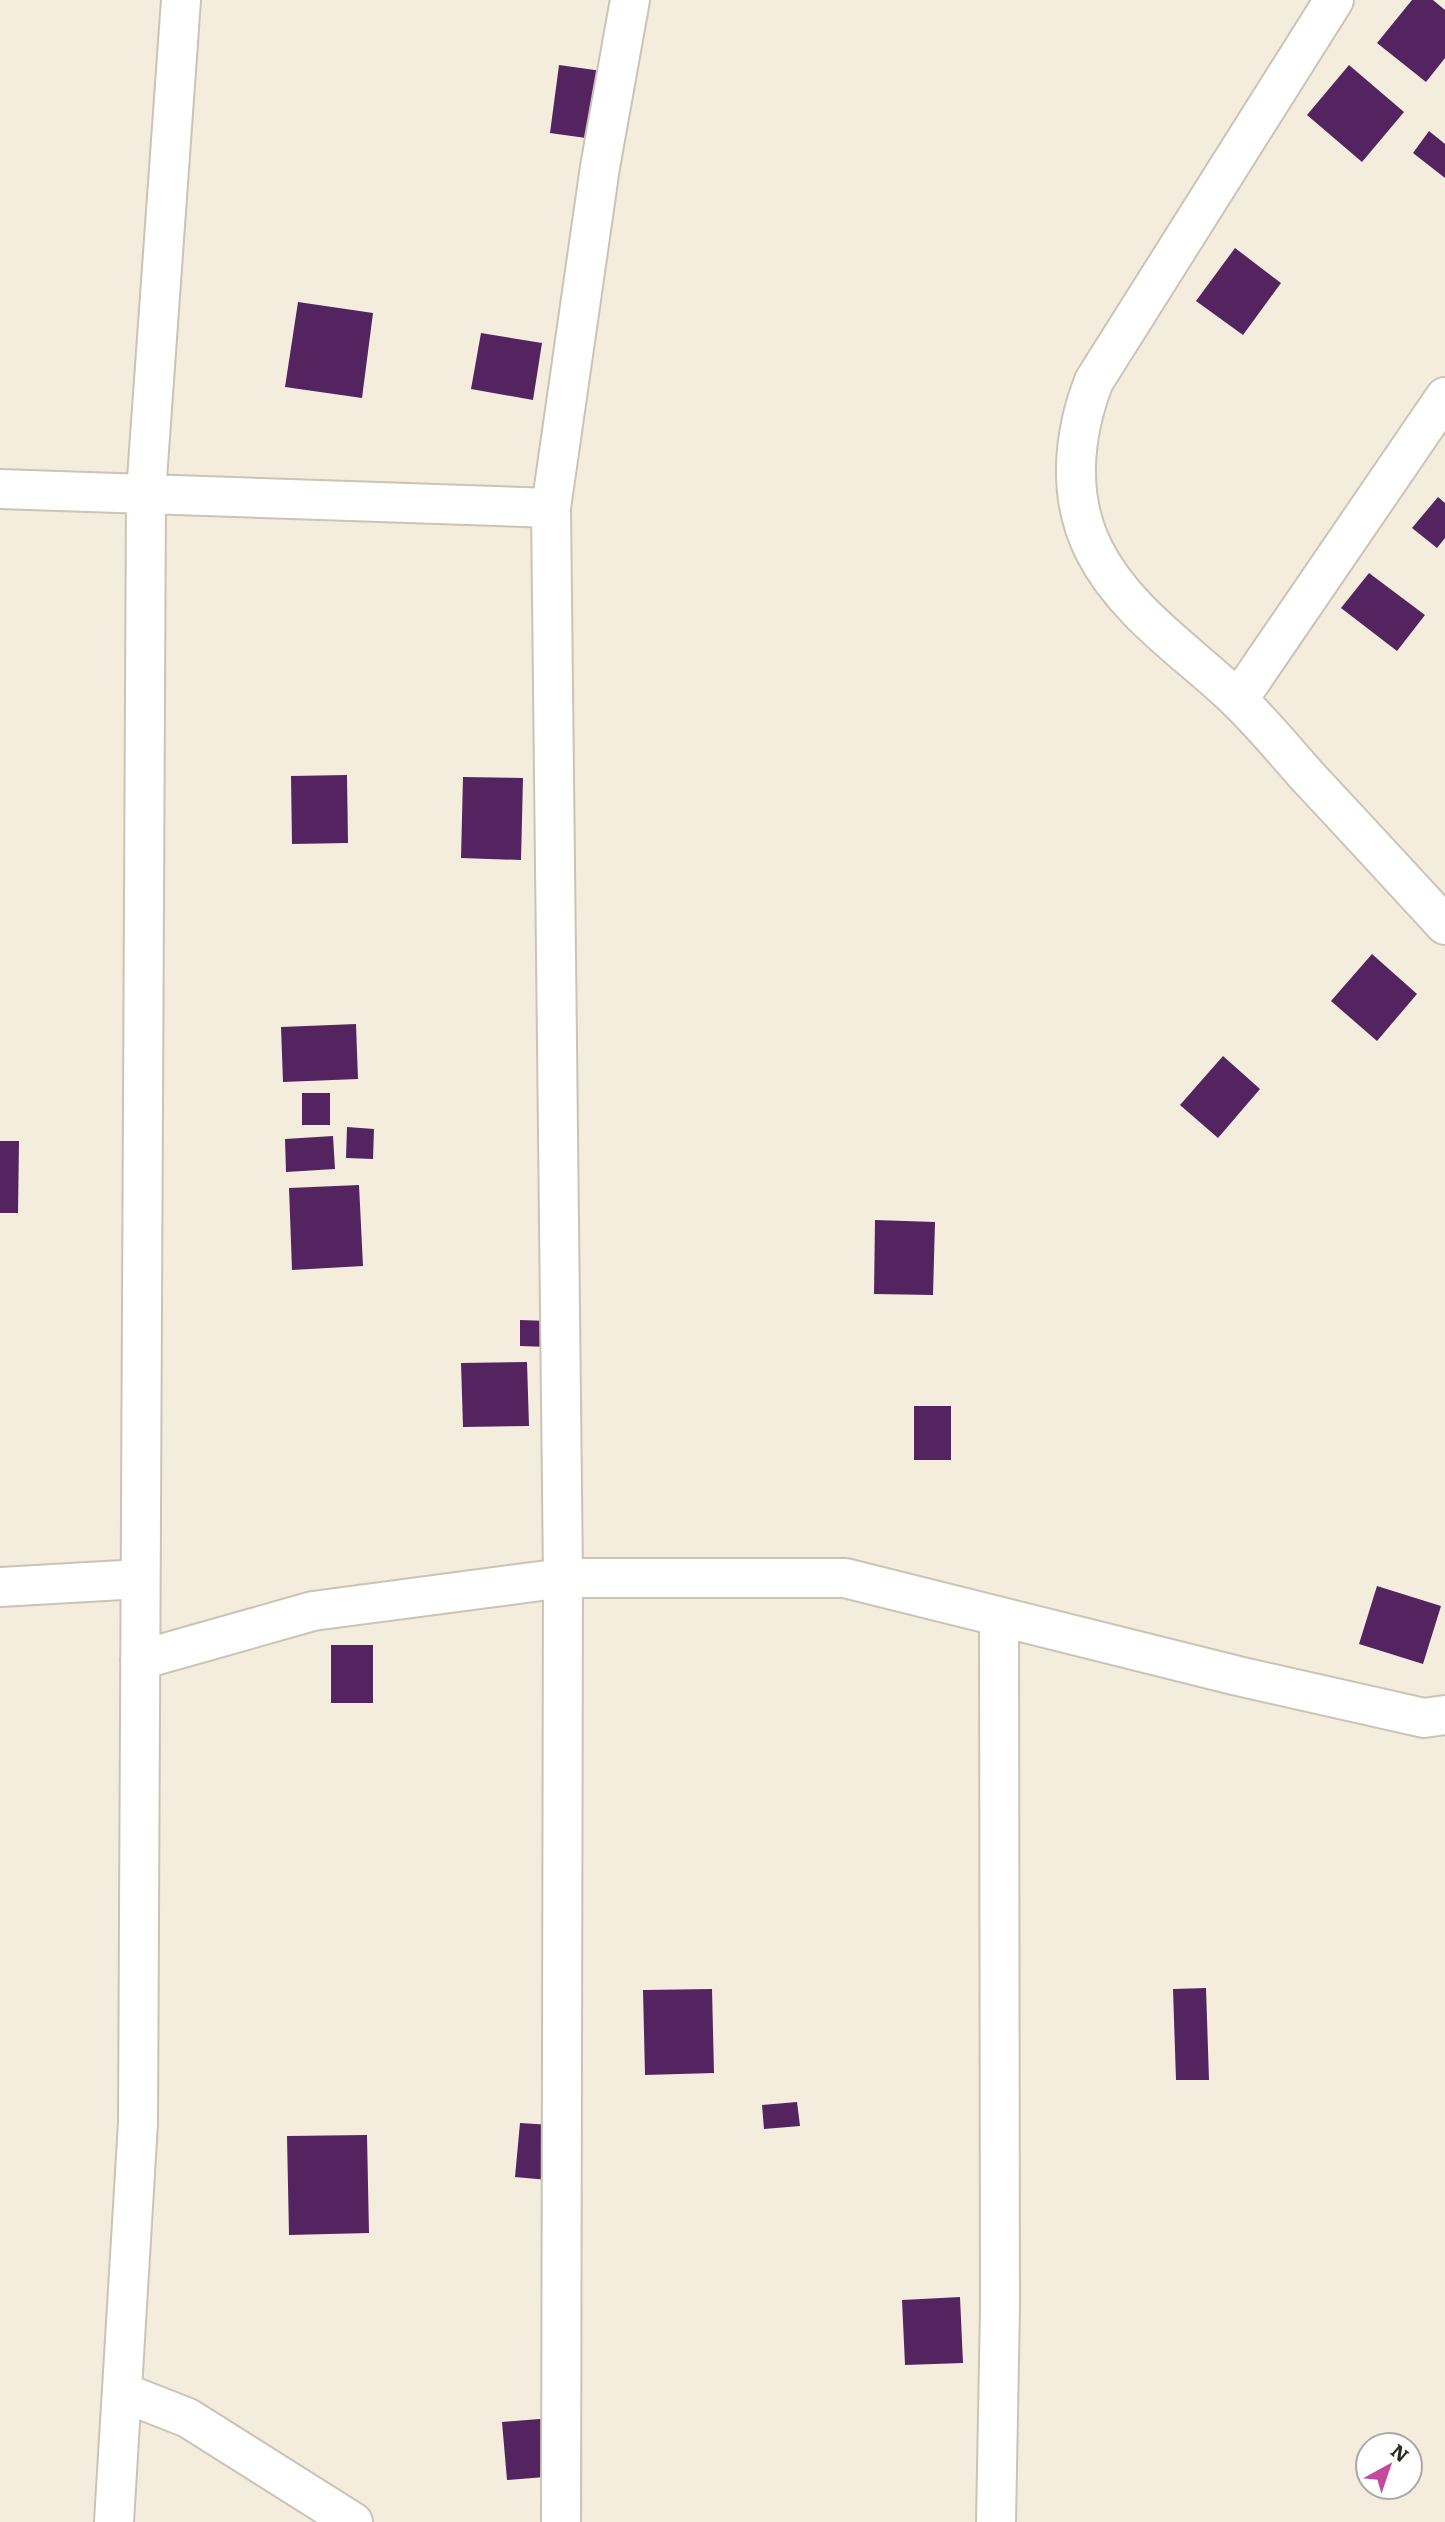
<svg xmlns="http://www.w3.org/2000/svg" width="1445" height="2522" viewBox="0 0 1445 2522" font-family="Literata,serif">
<rect width="100%" height="100%" fill="#f4edde"/>
<path fill="#542460" d="M1412 0H1433L1445 10V58L1426 82 1377 43Z
M559 65 602 71 593 139 550 133Z
M1349 65 1404 112 1362 162 1307 115Z
M1429 131 1445 144V178L1413 153Z
M1235 248 1281 283 1243 335 1196 301Z
M298 302 373 313 362 398 285 387Z
M481 333 542 343 533 400 471 389Z
M1438 497 1445 503V538L1437 548 1412 528Z
M1369 573 1425 615 1397 651 1341 608Z
M347 775 348 843 292 844 291 776Z
M463 777 523 778 521 860 461 858Z
M1372 954 1417 994 1377 1041 1331 1001Z
M356 1024 358 1079 283 1082 281 1027Z
M1223 1056 1260 1089 1218 1138 1180 1105Z
M302 1093H330V1125H302Z
M347 1127 374 1129 373 1159 346 1158Z
M333 1136 335 1169 286 1172 285 1139Z
M0 1141H19L18 1213H0Z
M359 1185 363 1266 292 1270 289 1188Z
M875 1220 935 1222 933 1295 874 1294Z
M520 1320 549 1321V1347L520 1346Z
M527 1362 529 1426 463 1427 461 1363Z
M914 1406H951V1460H914Z
M1377 1586 1441 1606 1423 1664 1359 1644Z
M331 1645H373V1703H331Z
M1206 1988 1209 2080H1176L1173 1989Z
M712 1989 714 2073 645 2075 643 1990Z
M797 2102 800 2126 764 2129 762 2105Z
M520 2123 552 2125 548 2180 515 2177Z
M367 2135 369 2233 289 2235 287 2136Z
M960 2297 963 2363 905 2365 902 2300Z
M552 2418 557 2476 507 2480 502 2422Z"/>
<g fill="none" stroke-linecap="round" stroke-linejoin="round">
<g stroke="#cbc4b5" stroke-width="42">
<path id="minor" d="M1334 0 1094 381C1073 435 1067 496 1094 550 1125 612 1188 652 1237 699 1262 723 1285 751 1308 777 1354 826 1399 875 1445 925
M0 489 551 508
M1238 700 1445 397
M0 1587 140 1579
M140 1660 313 1611 563 1578H845L1238 1676 1424 1718 1445 1715
M122 2392 188 2418 353 2522
M114 2522 138 2123 146 493 181 0
M561 2522 563 1578 551 508 600 167 630 0
M996 2522 1000 2307 999 1617"/>
</g>
<use href="#minor" stroke="#fff" stroke-width="38"/>
</g>
<g transform="translate(1389 2466) rotate(40)"><circle r="33" fill="#ffffff" stroke="#aba9a7" stroke-width="2"/>
<path d="M0-5L12 26L0 18L-12 26Z" fill="#c34a9d"/>
<text y="-10" font-size="19" font-weight="bold" text-anchor="middle" fill="#2c2924">N</text>
</g>
</svg>
